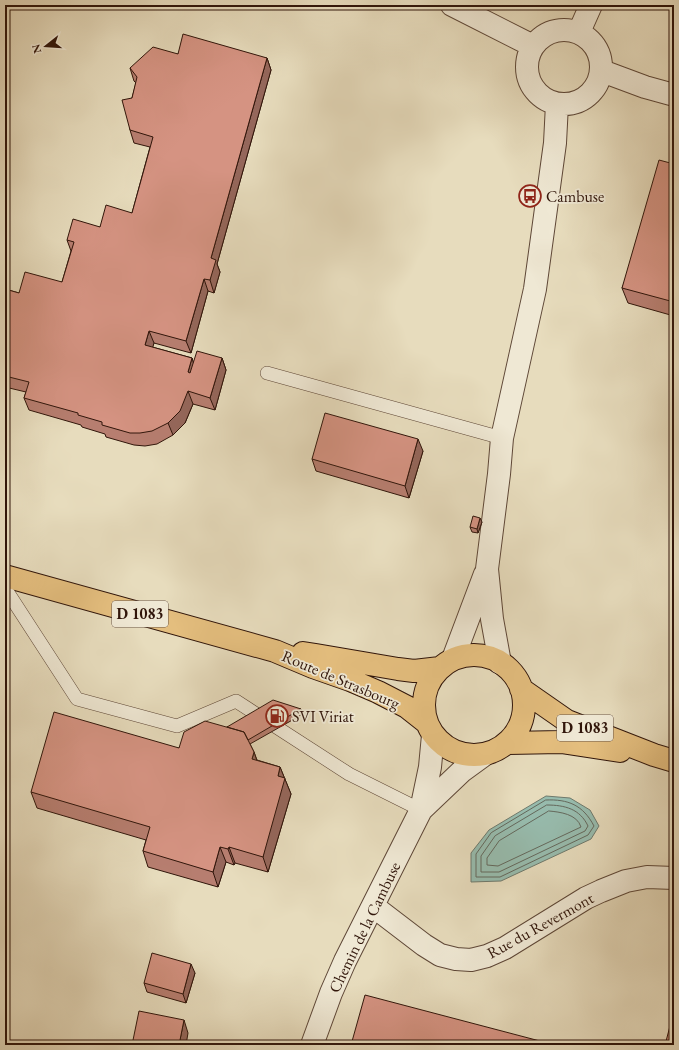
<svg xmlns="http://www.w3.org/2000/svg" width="679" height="1050" viewBox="0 0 679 1050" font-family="'EB Garamond',serif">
<rect width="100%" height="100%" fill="#e7dcbd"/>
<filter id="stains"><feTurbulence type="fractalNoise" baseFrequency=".005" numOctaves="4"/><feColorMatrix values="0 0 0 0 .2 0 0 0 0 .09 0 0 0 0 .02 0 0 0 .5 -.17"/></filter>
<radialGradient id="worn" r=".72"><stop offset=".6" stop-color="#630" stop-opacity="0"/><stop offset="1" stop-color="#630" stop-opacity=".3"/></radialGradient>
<path fill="#97bcae" stroke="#6e796c" d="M546 796 570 798 590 810 599 826 591 839 501 881 471 882V853L489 830Z"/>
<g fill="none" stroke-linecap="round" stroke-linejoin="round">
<path stroke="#64685c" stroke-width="1" d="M546 800C568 799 583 805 594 826L588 835 500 877H476V854L491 833Z
M547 805C565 805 580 809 588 826L585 831 499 872H481V856L495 836Z
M549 811C560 812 577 814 581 827L498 866 487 865V858L499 841Z"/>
<g stroke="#5e4737" stroke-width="14">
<path id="service" d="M267 373 502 438
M5 588 77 699 177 726 236 701 349 774 421 810"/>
</g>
<g stroke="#5e4737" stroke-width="24">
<path id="minor" d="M452 5 533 46
M527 67a37 37 0 1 1 74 0a37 37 0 1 1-74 0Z
M579 32 591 5
M602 71 645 87 674 95
M453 659 485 574
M500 663 492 619 487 569 499 474 502 438 535 289 555 143 557 104
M421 810 462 771 484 755
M373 906 424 945 440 955 456 959 471 960 487 956 505 948 586 898 601 891 626 881 647 877 674 878
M312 1045 331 993 345 961 421 810 430 767 433 735"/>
</g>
<g stroke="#30150a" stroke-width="24">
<path id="primary" d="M5 576 275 651 313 667 350 680 378 692 407 707 426 722
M303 653 316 655 398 669 414 671 440 668
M424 705a50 50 0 1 1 100 0a50 50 0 1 1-100 0Z
M521 689 567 721 654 755 674 761
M507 743 561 742 620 751"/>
</g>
<use href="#service" stroke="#efe8d4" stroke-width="13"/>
<use href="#minor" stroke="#efe8d4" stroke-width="22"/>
<use href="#primary" stroke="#e4be7e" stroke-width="22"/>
</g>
<path fill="#b77e70" stroke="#30150a" d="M178 54 267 58 271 70 217 264 220 272 214 293 208 291 191 353 154 343 152 347 192 358 193 362 222 358 226 370 215 410 193 404 185 423 173 435 157 444 145 446 134 445 106 437 105 434 82 427 81 425 29 410 24 398 26 392 5 387V289L19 293 62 282 71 251 67 240 100 227 132 213 150 147 134 143 130 130 132 98 136 83 134 81 130 68Z
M674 164V316L628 303 622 288Z
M423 451 409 498 316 471 312 459Z
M482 522 478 533 472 532 470 527Z
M301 709 303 714 250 744 254 752 257 760 280 767 291 794 268 872 235 863 234 865 226 862 218 887 148 867 143 851 146 840 37 808 31 792 179 748 227 727Z
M195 973 186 1003 147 992 144 983Z"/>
<path fill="#95675b" stroke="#30150a" d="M267 58 271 70 217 264 220 272 214 293 210 280 211 258Z
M204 279 208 291 191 353 186 341Z
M149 331 154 343 150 357 145 345Z
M192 358 196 371 193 384 188 372Z
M222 358 226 370 215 410 210 398Z
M188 391 193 404 185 423 173 435 168 423Z
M418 439 423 451 409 498 405 486Z
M480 518 482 522 478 533 477 529Z
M254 752 259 767 252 759Z
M280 767 291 794 268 872 263 857 278 776Z
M220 847 226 862 218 887 213 872Z
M229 847 235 863 234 865 228 849Z
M191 964 195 973 186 1003 183 994Z
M184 1020 188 1033 186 1045H179Z"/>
<path fill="#d59382" stroke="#30150a" d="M183 34 267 58 211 258 216 260 210 280 204 279 186 341 149 331 145 345 192 358 188 372 190 373 197 351 222 358 210 398 188 391 180 411 168 423 152 431 140 433H130L102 425V422L78 415V413L24 398 29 382 5 376V289L19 293 25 272 62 282 74 242 67 240 73 219 100 227 106 205 132 213 153 137 130 130 122 100 132 98 137 77 130 68 153 47 178 54Z
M659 160 674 164V302L622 288Z
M325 413 418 439 405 486 312 459Z
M473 516 480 518 477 529 470 527Z
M273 700 301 709 248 740 244 732 227 727Z
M54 712 179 748 184 732 205 721 244 732 254 752 252 759 280 767 278 776 285 778 263 857 229 847 228 849 220 847 213 872 143 851 150 827 31 792Z
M152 953 191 964 183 994 144 983Z
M365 995 555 1045H351Z
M139 1011 184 1020 179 1045H132Z
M674 1011V1045H665Z"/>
<defs>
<g id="bus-ring" transform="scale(1.15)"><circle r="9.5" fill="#efe8d4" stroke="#8f2418" stroke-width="1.5"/><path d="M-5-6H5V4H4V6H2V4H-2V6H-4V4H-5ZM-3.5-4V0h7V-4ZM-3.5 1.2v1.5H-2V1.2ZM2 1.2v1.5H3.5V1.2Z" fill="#8f2418"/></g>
<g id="fuel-ring" transform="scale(1.15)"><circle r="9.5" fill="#efe8d4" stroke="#8f2418" stroke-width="1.5"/><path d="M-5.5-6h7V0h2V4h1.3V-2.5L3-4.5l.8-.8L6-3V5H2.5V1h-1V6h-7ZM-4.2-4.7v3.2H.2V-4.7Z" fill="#8f2418"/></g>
</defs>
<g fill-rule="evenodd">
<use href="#bus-ring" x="530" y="196"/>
<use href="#fuel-ring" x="277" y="716"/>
</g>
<g text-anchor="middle" stroke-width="3.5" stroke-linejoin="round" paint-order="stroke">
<g fill="#efe8d4" stroke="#695447" stroke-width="1">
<rect x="112" y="601" width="56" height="26" rx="3"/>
<rect x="557" y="715" width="56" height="26" rx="3"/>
</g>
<g font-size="15" font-weight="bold" fill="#30150a">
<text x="140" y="619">D 1083</text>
<text x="585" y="733">D 1083</text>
</g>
<g font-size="16" fill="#30150a" stroke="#efe8d4" text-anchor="start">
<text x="546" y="202">Cambuse</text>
<text x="292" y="722">SVI Viriat</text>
</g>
<g font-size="16" fill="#30150a" stroke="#efe8d4">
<text transform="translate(341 679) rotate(23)" y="6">Route de Strasbourg</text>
<text transform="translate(540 925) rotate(-29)" y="6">Rue du Revermont</text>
<text transform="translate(364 927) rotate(-64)" y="6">Chemin de la Cambuse</text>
</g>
</g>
<rect width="679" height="1050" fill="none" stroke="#e7dcbd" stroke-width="20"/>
<rect x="6" y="6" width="667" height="1038" fill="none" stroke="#30150a" stroke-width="2"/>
<rect x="10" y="10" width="659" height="1030" fill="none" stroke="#30150a"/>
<g transform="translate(46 46) rotate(253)" stroke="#efe8d4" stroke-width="3" paint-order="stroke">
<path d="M0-3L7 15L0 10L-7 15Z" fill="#30150a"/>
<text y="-6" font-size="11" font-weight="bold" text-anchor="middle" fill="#30150a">N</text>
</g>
<rect width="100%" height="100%" filter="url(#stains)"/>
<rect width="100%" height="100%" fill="url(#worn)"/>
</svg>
